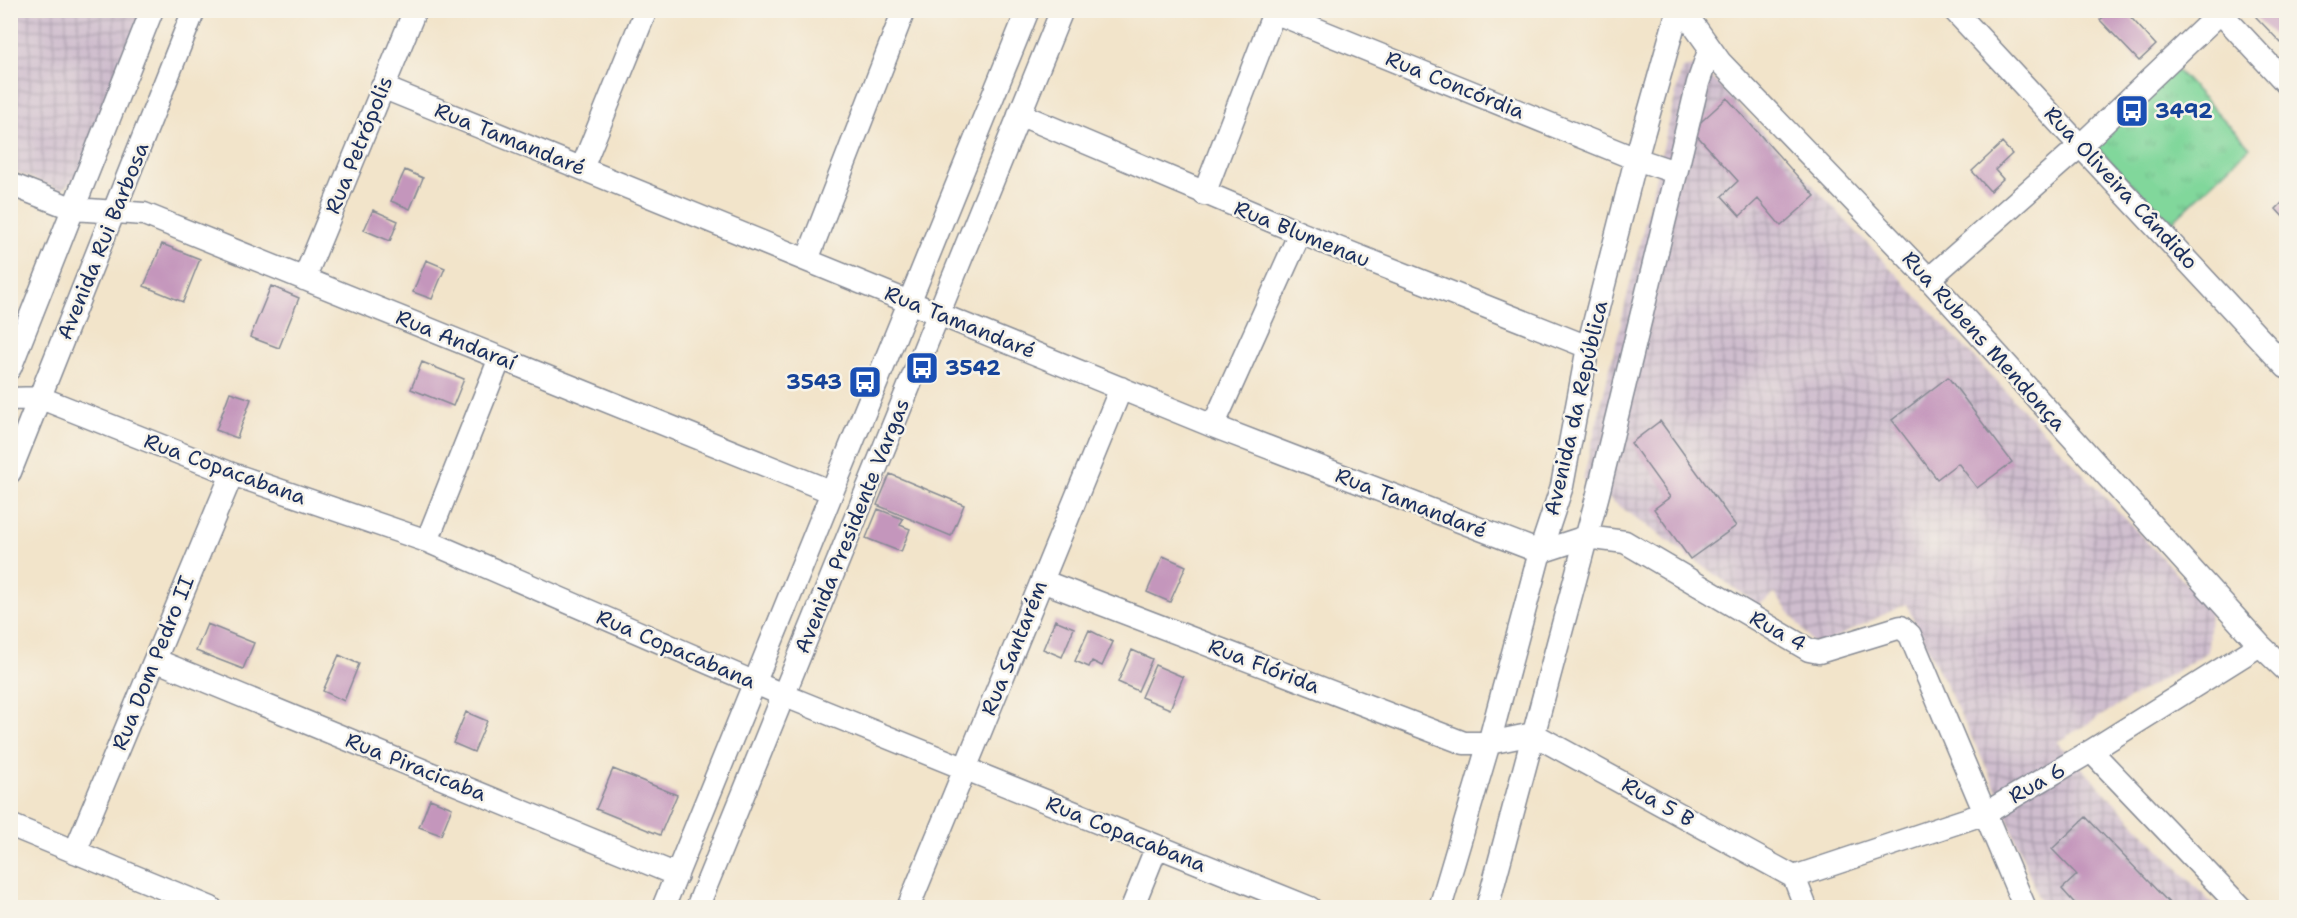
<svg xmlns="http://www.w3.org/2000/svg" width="2297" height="918" viewBox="0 0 2297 918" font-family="'Shantell Sans',sans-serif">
<defs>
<pattern id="industrial-grid" width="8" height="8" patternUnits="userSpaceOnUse" patternTransform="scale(1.5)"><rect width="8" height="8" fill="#cfbdce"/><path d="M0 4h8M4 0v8" fill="none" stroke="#a79aaa"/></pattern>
<pattern id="grass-tufts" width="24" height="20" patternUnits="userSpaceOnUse" patternTransform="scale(1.5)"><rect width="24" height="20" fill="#81d79b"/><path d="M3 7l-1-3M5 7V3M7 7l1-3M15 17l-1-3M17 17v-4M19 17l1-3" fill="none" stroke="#6fb988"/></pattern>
</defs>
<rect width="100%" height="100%" fill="#f7f3e8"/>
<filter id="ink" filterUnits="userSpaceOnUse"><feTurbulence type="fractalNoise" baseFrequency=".0167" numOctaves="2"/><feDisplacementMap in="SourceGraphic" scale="12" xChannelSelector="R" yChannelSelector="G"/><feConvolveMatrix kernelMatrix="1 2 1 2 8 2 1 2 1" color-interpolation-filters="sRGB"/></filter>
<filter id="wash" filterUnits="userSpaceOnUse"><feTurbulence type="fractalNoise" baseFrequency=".008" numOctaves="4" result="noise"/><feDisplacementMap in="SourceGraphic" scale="24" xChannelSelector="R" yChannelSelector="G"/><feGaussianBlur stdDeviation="1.35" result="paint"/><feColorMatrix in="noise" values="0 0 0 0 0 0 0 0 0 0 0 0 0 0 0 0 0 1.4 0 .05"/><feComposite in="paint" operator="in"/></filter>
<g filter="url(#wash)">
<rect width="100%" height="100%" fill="#f2e4ca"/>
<path fill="url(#industrial-grid)" d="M10 11H145L79 176 61 190 11 170Z
M1700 65 2210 609 2208 652 2057 742 2215 907H2042L1992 779 1906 604 1816 647 1775 594 1758 605 1583 480 1682 68Z"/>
<path fill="url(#grass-tufts)" stroke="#4e837c" stroke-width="1.5" d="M2175 68 2250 147 2170 224 2095 145Z"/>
<g id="blocks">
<path fill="#c496bc" d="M2111 10H2124L2156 45 2139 61 2100 20Z
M2256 10H2286V38L2281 43 2256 17Z
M1727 98 1815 196 1781 226 1758 199 1740 216 1722 196 1738 181 1692 130Z
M2002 143 2012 154 1995 170 2003 179 1990 191 1972 171Z
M405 170 423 178 410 209 391 201Z
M2286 199V220L2276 209Z
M373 210 398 221 390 241 364 230Z
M162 244 200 259 183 302 144 286Z
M426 260 445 268 432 299 413 292Z
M271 286 299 298 279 348 250 337Z
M422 362 464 379 453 406 411 389Z
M1948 377 2012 462 1977 488 1958 463 1937 479 1892 420Z
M230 392 251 399 237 438 216 430Z
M1660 421 1736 526 1690 559 1654 509 1670 497 1631 443Z
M890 474 964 505 951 536 877 505Z
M878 509 903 519 900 525 910 529 901 552 866 538Z
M1163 556 1186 566 1170 602 1147 592Z
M1055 620 1074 628 1062 657 1043 649Z
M207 624 254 643 243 669 196 651Z
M1089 630 1113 642 1102 666 1092 661 1089 667 1075 661Z
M1132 650 1152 659 1138 691 1118 682Z
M339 655 359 664 344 701 323 691Z
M1155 665 1183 677 1170 709 1141 697Z
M466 712 487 721 474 752 453 743Z
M613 769 677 795 660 835 596 809Z
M430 799 452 808 441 835 419 827Z
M2086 817 2174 908H2079L2062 889 2077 875 2052 849Z"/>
</g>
</g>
<g filter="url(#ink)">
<use href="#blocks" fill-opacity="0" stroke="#868a94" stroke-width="1.5"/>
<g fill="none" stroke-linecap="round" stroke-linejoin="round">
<g stroke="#868a94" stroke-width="25">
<path id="minor" d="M1683 10 1720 62 1929 279 2260 645 2286 670
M1954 10 2286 367
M2218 10 2286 83
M1274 12 1636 159 1675 172
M382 87 1213 426 1540 552
M1019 114 1300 233 1588 347
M582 168 646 10
M10 184 74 209 144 214 832 492
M1204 194 1275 10
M807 260 904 10
M304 279 415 10
M1929 279 2081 145 2223 10
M10 368 152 10
M10 399 41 398 232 474 427 541 783 695 1310 908
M1213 426 1300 233
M10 472 194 10
M427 541 500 358
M1540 552 1586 537 1625 542 1809 650 1819 652 1901 627 1910 635 2025 908
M1042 581 1464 743H1489L1533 734 1794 877 1806 908
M155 660 677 875
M2091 751 2241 908
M10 825 211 908
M75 852 232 474
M1794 877 1986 813 2091 751 2260 645
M663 908 1028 10
M697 908 1062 10
M908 908 1121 388
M1132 908 1157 846
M1440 908 1489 743 1540 552 1562 486 1588 347 1636 159 1678 10
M1487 908 1598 494 1698 83 1710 48"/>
</g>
<use href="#minor" stroke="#fff" stroke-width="22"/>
</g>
</g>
<defs>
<g id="bus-square" transform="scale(1.725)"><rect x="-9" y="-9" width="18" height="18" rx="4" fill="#1a4fb4" stroke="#f7f3e8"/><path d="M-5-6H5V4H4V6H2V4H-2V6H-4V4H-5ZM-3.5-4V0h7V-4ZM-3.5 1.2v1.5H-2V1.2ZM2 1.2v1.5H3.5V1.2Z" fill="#fff"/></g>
</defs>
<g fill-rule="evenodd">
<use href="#bus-square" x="2132" y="111"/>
<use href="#bus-square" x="922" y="368"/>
<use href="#bus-square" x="865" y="382"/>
</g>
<g text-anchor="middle" stroke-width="5" stroke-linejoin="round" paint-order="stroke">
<g font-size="21" fill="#1b2f5e" stroke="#f7f3e8">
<text transform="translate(1455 85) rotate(22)" y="7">Rua Concórdia</text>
<text transform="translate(510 139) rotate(22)" y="7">Rua Tamandaré</text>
<text transform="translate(359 145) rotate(-68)" y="7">Rua Petrópolis</text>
<text transform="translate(2121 188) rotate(47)" y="7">Rua Oliveira Cândido</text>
<text transform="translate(1302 234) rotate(22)" y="7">Rua Blumenau</text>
<text transform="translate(103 241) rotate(-68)" y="7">Avenida Rui Barbosa</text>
<text transform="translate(960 322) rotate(22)" y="7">Rua Tamandaré</text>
<text transform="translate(456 340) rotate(22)" y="7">Rua Andaraí</text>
<text transform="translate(1984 341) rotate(48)" y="7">Rua Rubens Mendonça</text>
<text transform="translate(1576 408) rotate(-77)" y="7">Avenida da República</text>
<text transform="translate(225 469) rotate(20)" y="7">Rua Copacabana</text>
<text transform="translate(1411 503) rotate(21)" y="7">Rua Tamandaré</text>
<text transform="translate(852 526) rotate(-68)" y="7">Avenida Presidente Vargas</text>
<text transform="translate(1778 631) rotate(29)" y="7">Rua 4</text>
<text transform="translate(1014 648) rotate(-68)" y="7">Rua Santarém</text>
<text transform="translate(676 649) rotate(23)" y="7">Rua Copacabana</text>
<text transform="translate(153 663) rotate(-68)" y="7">Rua Dom Pedro II</text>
<text transform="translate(1264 666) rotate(21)" y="7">Rua Flórida</text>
<text transform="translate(416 767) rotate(22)" y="7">Rua Piracicaba</text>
<text transform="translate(2037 783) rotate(-30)" y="7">Rua 6</text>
<text transform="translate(1658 802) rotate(29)" y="7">Rua 5 B</text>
<text transform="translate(1126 834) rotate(22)" y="7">Rua Copacabana</text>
</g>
<g font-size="21" font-weight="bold" fill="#164399" stroke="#f7f3e8" text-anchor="start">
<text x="2155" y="118">3492</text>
<text x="945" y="375">3542</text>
<text x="842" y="389" text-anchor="end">3543</text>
</g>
</g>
<rect width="2297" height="918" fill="none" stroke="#f7f3e8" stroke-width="36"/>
</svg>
